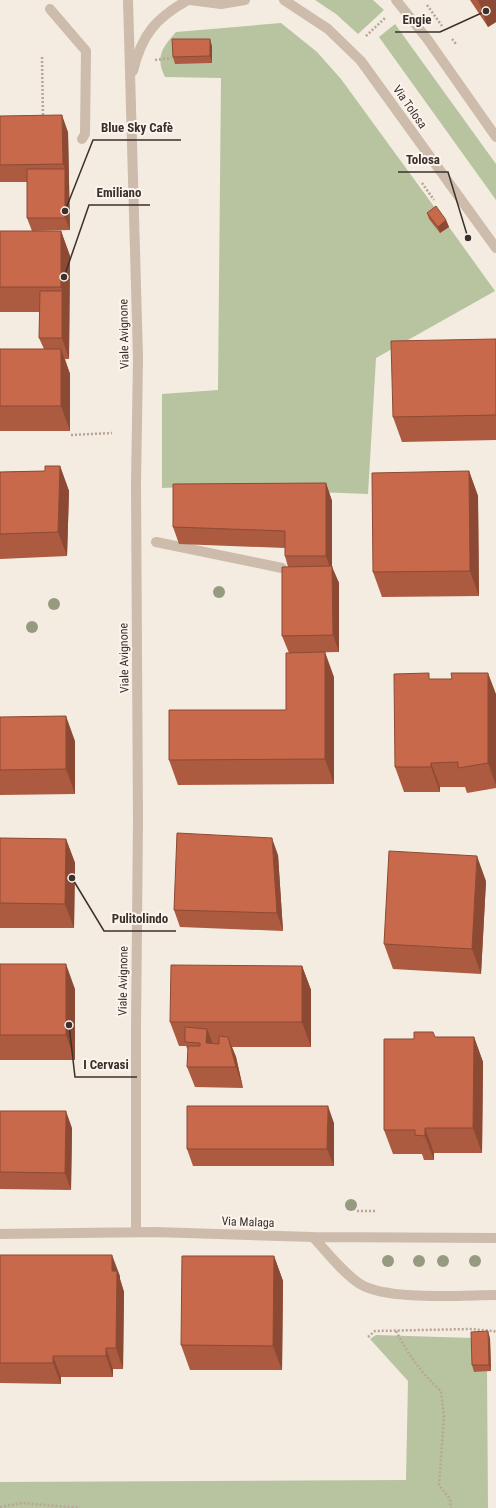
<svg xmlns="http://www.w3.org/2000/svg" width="496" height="1508" viewBox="0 0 496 1508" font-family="'Roboto Condensed',sans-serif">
<rect width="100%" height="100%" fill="#f4ebe1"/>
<path fill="#b8c4a0" d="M315 0H373L384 10 358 34 336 14Z
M281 23 317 52 341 79 438 212 440 233 449 227 495 291 376 358 368 494 187 487 162 488V394L218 390 221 78 165 77C155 57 162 48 176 32Z
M395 24 496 164V200L379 37Z
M376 1335 473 1338 474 1372 487 1371 488 1508H0V1482L406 1480 408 1381 370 1339Z"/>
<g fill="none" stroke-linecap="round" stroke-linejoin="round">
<path stroke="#b9a596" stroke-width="2.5" stroke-dasharray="2 2" stroke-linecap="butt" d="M427 5 442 26
M366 36 386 17
M452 39 456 44
M42 57 43 118
M155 60 172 58
M422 183 434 200
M71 435 112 433
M357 1211H375
M396 1331C408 1354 421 1373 441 1391L444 1417 439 1485 450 1499 451 1508
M368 1337 375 1331 470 1329 494 1331 496 1333
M0 1507 22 1503 80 1508"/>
<path stroke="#cdbbac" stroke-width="10" d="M50 9 86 51 85 134 82 139"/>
<path stroke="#cdbbac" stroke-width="10" d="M156 542 282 568"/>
<path stroke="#cdbbac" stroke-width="10" d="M128 0 138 358 136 484 138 820 136 1028V1232
M133 71C142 34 156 18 188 0
M0 1234 155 1232 313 1237 496 1238
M313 1237C328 1253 342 1272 360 1284 388 1301 462 1295 496 1295"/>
<path stroke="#cdbbac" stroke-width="10" d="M190 0 221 4 245 0
M284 0 328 29 361 61 496 248
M396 0 428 40 496 137"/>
</g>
<g fill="#969b7f">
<circle cx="219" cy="592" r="6"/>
<circle cx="54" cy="604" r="6"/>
<circle cx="32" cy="627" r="6"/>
<circle cx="351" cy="1205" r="6"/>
<circle cx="388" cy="1261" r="6"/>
<circle cx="419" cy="1261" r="6"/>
<circle cx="443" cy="1261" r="6"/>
<circle cx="475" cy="1261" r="6"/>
</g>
<path fill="#ac5a40" d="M470 0H496V22L488 27Z
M212 46V63L175 64 173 57Z
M0 116 68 132 70 230 32 231 27 218V182H0Z
M427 213 446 220 449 227 440 233 429 219Z
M0 231H61L70 256 69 359H65L70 374V431H0V349H44L39 338 40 312H0Z
M496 339V440L402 442 393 417Z
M60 466 69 491 67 556 0 559V472L45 471Z
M469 471 478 496 479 596 382 597 373 572Z
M326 483 332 501V567L339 583V652L289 653 282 636 288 567 285 556V548L179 544 173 527Z
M334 677V784L178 785 169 760 286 710Z
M431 679 496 694V788L467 793 465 787H440V792H404L395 767Z
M0 717 75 741V794L0 795Z
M0 838 66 839 75 863 74 928H0Z
M278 855 283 931 180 927 174 910Z
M486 881 481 974 393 969 384 944Z
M0 964 75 989V1060H0Z
M302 966 311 990V1047H232L236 1057 243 1088 195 1087 187 1067 188 1050 186 1046H179L170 1022Z
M435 1037H474L483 1062 482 1153H434V1160H424L422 1154H393L384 1130 414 1039Z
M0 1111 72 1128 71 1190 0 1189Z
M334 1123V1166H193L187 1149Z
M0 1255 120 1276V1279L124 1292 123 1369H113V1377H61V1384L0 1383Z
M274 1256 283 1281 282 1370H190L181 1345Z
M490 1338 491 1371 474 1372 472 1365Z"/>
<path fill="#8c4a34" d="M478 0H496V22L488 27Z
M210 39 212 46V63L210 56Z
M62 115 68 132 70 230 65 218V169L63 164Z
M446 220 449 227 440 233 438 227Z
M61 231 70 256 69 359 62 338V291L61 287Z
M61 349 70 374V431L61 406Z
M60 466 69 491 67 556 58 532Z
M469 471 478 496 479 596 470 571Z
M326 483 332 501V567L339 583V652L333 635 332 573 326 556Z
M325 652 334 677V784L325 759Z
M488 673 496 694V785L488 763Z
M66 716 75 741V794L66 769Z
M431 763 440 787V792L431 767Z
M272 838 278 855 283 931 277 913Z
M66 839 75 863 74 928 65 904Z
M477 856 486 881 481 974 472 949Z
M66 964 75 989V1060L66 1035Z
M302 966 311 990V1047L302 1022Z
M207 1029 215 1049 206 1043Z
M228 1037 236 1057 243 1088 236 1067Z
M474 1037 483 1062 482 1153 473 1128Z
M328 1106 334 1123V1166L327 1149Z
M66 1111 72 1128 71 1190 65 1173Z
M425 1128 434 1153V1160L425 1136Z
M112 1255 120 1276V1279L124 1292 123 1369 116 1348 112 1271Z
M274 1256 283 1281 282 1370 273 1346Z
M488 1331 490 1338 491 1371 489 1365Z
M106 1348 113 1369V1377L106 1356Z
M53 1356 61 1377V1384L53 1363Z"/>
<path fill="#c8694b" stroke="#8c4a34" d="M172 39H210V56L173 57Z
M62 115 63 164 0 165V116Z
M27 169H65V218H27Z
M436 206 446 220 438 227 427 213Z
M0 231H61V287H0Z
M40 291H62V338H39Z
M496 339V415L393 417 391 341Z
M0 349H61V406H0Z
M45 466H60L58 532 0 534V472L45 471Z
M469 471 470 571 373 572 372 473Z
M326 483V556H285V531L173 527V484Z
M332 566 333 635 282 636V567Z
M325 652V759L169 760V710H286V653Z
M429 673V679H452L451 673H488V763L458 768V762L431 763V767H395L394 674Z
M66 716V769L0 770V717Z
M177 833 272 838 277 913 174 910Z
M0 838 66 839 65 904 0 903Z
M389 851 477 856 472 949 384 944Z
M0 964H66V1035H0Z
M171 965 302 966V1022H170Z
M185 1027 207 1029 206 1043 219 1044V1036L228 1037 236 1067H187L188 1046H200V1043L185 1042Z
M414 1032H433L435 1037H474L473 1128H425V1136L415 1135V1130H384V1039H414Z
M187 1106H328L327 1149H187Z
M0 1111H66L65 1173 0 1172Z
M0 1255H112V1271H117L116 1348H106V1356H53V1363H0Z
M182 1256H274L273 1346 181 1345Z
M488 1331 489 1365H472L471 1332Z"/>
<g text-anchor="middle" stroke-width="4" stroke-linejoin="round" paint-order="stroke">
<g font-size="12" fill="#3b302b" stroke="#fbf5ee">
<text transform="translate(410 107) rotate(55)" y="4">Via Tolosa</text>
<text transform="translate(124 334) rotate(-91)" y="4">Viale Avignone</text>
<text transform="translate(124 658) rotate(-91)" y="4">Viale Avignone</text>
<text transform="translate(123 981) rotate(-89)" y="4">Viale Avignone</text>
<text transform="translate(248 1222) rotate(2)" y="4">Via Malaga</text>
</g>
</g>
<path fill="none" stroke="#3b302b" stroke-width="1.5" d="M486 11L440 32H395M65 211L93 140H181M468 238L448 172H398M64 277L89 205H150M72 878L104 931H176M69 1025L75 1077H137"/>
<g fill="#3b302b" stroke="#fbf5ee" stroke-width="1.5">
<circle cx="486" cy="11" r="4"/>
<circle cx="65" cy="211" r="4"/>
<circle cx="468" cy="238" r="4"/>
<circle cx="64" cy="277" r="4"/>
<circle cx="72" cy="878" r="4"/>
<circle cx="69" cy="1025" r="4"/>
</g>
<g font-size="13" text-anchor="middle" font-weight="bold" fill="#3b302b" stroke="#fbf5ee" stroke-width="4" stroke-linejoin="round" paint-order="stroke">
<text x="417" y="24">Engie</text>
<text x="137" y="132">Blue Sky Cafè</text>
<text x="423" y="164">Tolosa</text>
<text x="119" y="197">Emiliano</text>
<text x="140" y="923">Pulitolindo</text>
<text x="106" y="1069">I Cervasi</text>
</g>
</svg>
